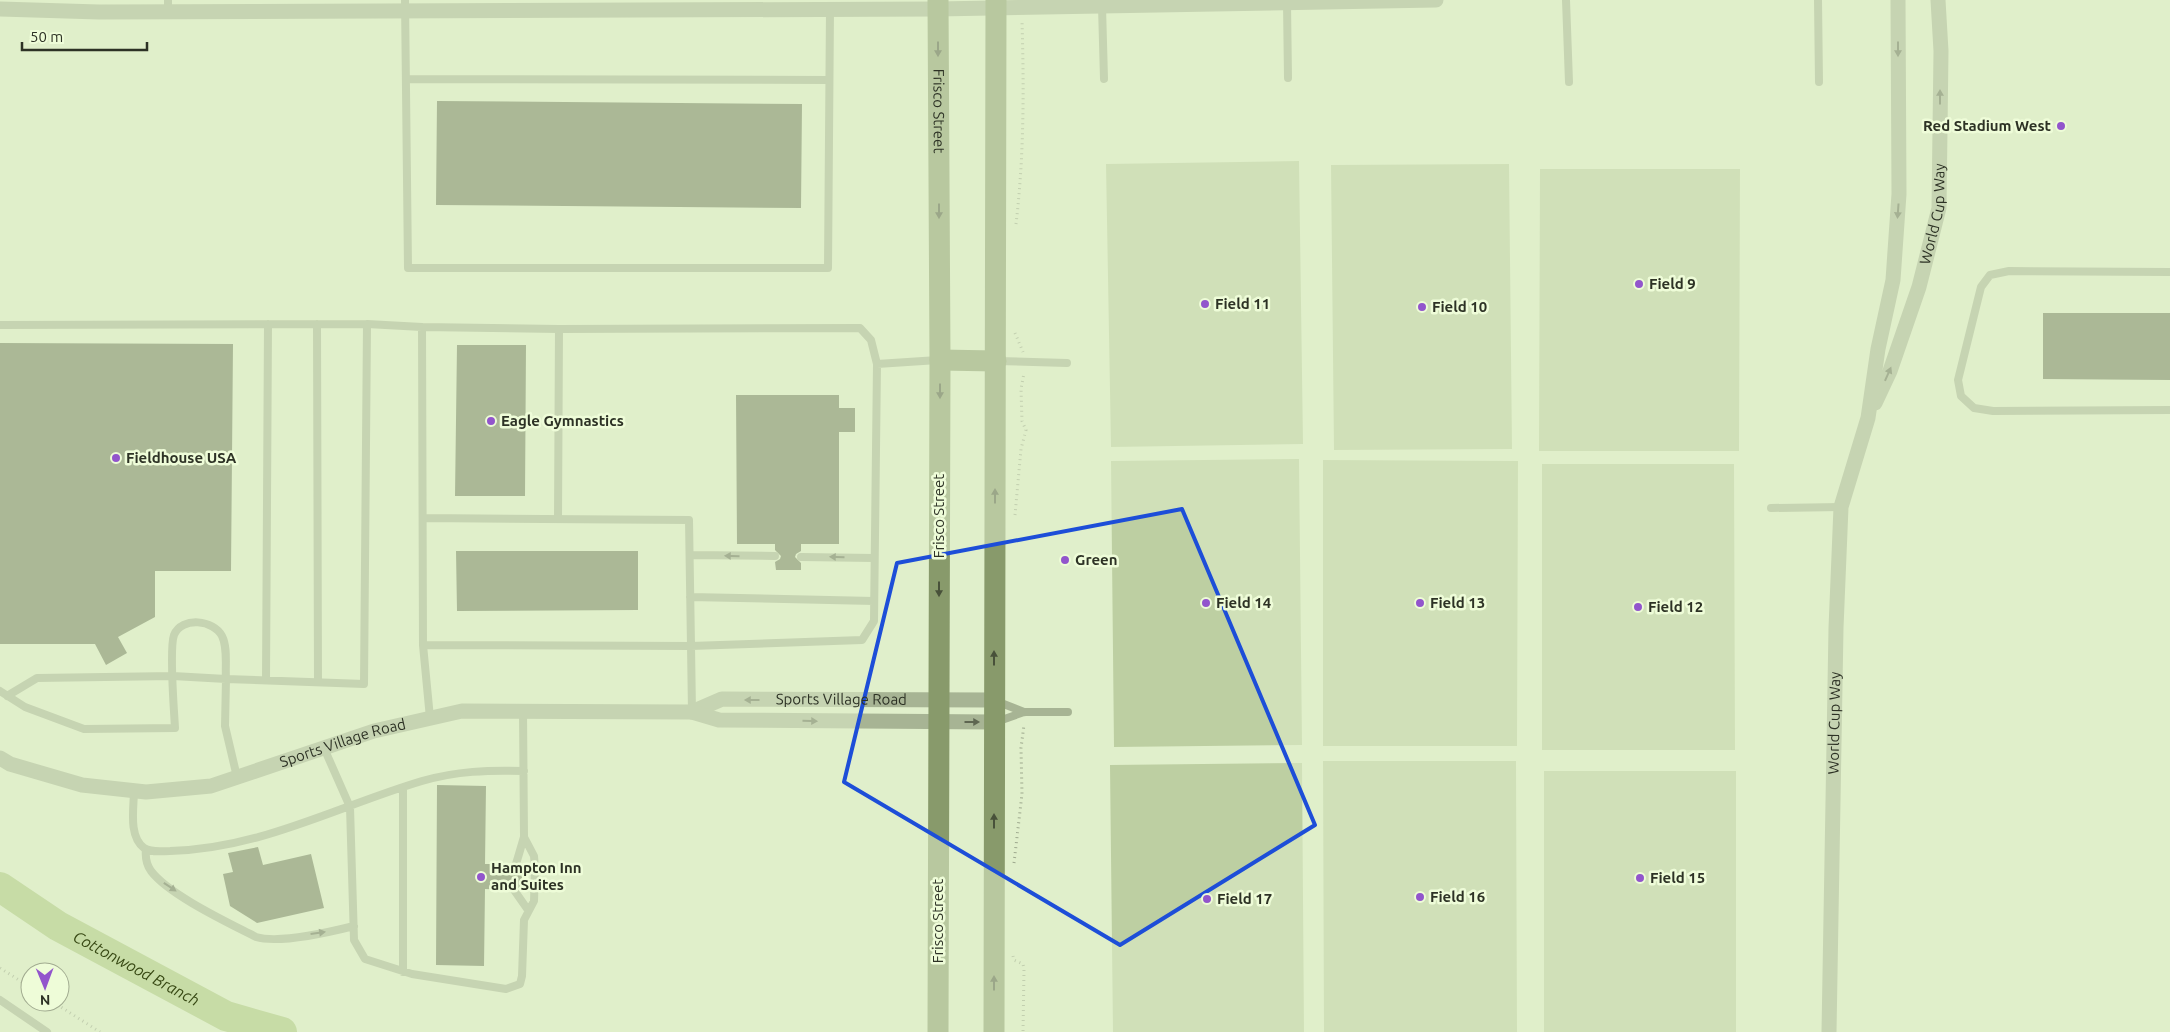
<svg xmlns="http://www.w3.org/2000/svg" width="2170" height="1032" viewBox="0 0 2170 1032" font-family="Ubuntu,sans-serif">
<rect width="100%" height="100%" fill="#e0efcb"/>
<path fill="#bdcfa2" d="M1299 161 1303 444 1111 447 1106 164Z
M1509 164 1512 449 1334 450 1331 165Z
M1540 169H1740L1739 451H1539Z
M1299 459 1302 745 1114 747 1111 461Z
M1323 460 1518 461 1517 746H1323Z
M1542 464H1734L1735 750H1542Z
M1323 761H1516L1517 1032H1324Z
M1302 763 1304 1032H1113L1110 765Z
M1544 771H1736V1032H1544Z"/>
<g fill="none" stroke-linecap="round" stroke-linejoin="round">
<path stroke="#a9c57b" stroke-width="30" id="s1" d="M0 887 58 926 226 1016 282 1032"/>
</g>
<path fill="#6a7757" d="M437 101 802 104 801 208 436 205Z
M2043 313H2170V380L2043 379Z
M0 343 233 344 231 571H155V617L118 637 127 653 106 665 95 644H0Z
M457 345H526L525 496H455Z
M736 395H839V408H855V432H839V544H801V551L796 554 795 557 801 563V570H776L775 562 780 559 781 556 775 550V544H737Z
M456 551H638V610L457 611Z
M437 785 486 786 485 864H510L512 868 517 870 522 864H526V890H521L514 884 508 890 485 889 484 966 436 965Z
M258 847 263 865 311 854 324 908 257 923 230 906 223 874 233 872 228 853Z"/>
<g fill="none" stroke-linecap="round" stroke-linejoin="round">
<path stroke="#9ea98e" stroke-width="3" stroke-dasharray="1 4" stroke-linecap="butt" d="M1016 224C1024 157 1024 88 1022 21
M1015 333 1023 352
M1015 515 1021 449 1026 430 1022 421 1021 389 1024 373
M1014 863 1022 794 1021 748 1024 725
M1013 956 1014 960 1023 964 1024 969 1023 1032
M0 968 30 987
M53 1002 100 1032"/>
<path stroke="#a7b494" stroke-width="8" d="M405 0 408 268H828L830 9
M1566 0 1569 82
M1818 0 1819 82
M1287 3 1288 78
M1102 6 1104 79
M168 11V0
M406 79 829 80
M2170 272 2009 271 1990 275 1981 287 1958 380 1961 396 1974 408 1993 411 2170 410
M317 324 318 682
M367 324 422 327 423 645 430 718
M0 325 367 324 364 684 226 679 225 726 237 777
M422 327 559 329 558 519
M559 329 860 328 871 340 877 364 938 360
M997 361 1067 363
M1771 508 1841 507
M423 518 689 520 691 646 862 640 874 621 877 364
M690 555 775 556
M801 557 874 558
M690 597 874 601
M423 645 691 646 692 712
M266 680 268 324
M0 691 25 707 84 729 175 728C174 709 169 649 174 635 182 616 214 620 222 636 228 648 225 666 226 679L173 676 37 678 7 696
M996 701 1024 712
M996 722 1024 712H1068
M324 748 350 807 354 940 365 959 412 974 506 989 520 984 522 976 524 920 534 901 535 868 534 856 524 837 523 711
M403 788V972
M134 790C134 807 128 836 144 848 152 853 162 851 170 851 260 849 338 806 422 781 457 771 488 770 524 771
M146 849C145 858 146 864 151 871 169 895 229 923 256 937 279 944 330 932 354 926
M516 864 524 837
M514 890 528 910
M0 1000 47 1032"/>
<g stroke="#a7b494" stroke-width="15">
<path d="M0 9 99 12 938 9 1436 0"/>
<path id="s2" d="M1875 403 1890 371 1919 287 1939 208 1941 51 1938 0"/>
<path id="s3" d="M692 712 722 699 994 700"/>
<path id="s4" d="M0 758 10 764 82 785 146 792 211 786 374 731 462 711 692 712 719 720 994 722"/>
<path id="s5" d="M1829 1032 1836 628 1841 507 1868 418 1878 349 1893 280 1899 194 1898 0"/>
</g>
<g stroke="#889a6b" stroke-width="21">
<path id="s6" d="M938 0 940 360 938 1032"/>
<path d="M940 360 996 361"/>
<path d="M994 1032 996 0"/>
</g>
</g>
<defs><path id="oneway-solid" d="M-6-.8H1V-3.2L6.5 0L1 3.2V.8H-6Z" transform="scale(1.25)"/></defs>
<g fill="#48513a">
<use href="#oneway-solid" transform="translate(938 49) rotate(90)"/>
<use href="#oneway-solid" transform="translate(939 211) rotate(90)"/>
<use href="#oneway-solid" transform="translate(940 391) rotate(90)"/>
<use href="#oneway-solid" transform="translate(995 496) rotate(-90)"/>
<use href="#oneway-solid" transform="translate(939 589) rotate(90)"/>
<use href="#oneway-solid" transform="translate(994 658) rotate(-90)"/>
<use href="#oneway-solid" transform="translate(994 821) rotate(-90)"/>
<use href="#oneway-solid" transform="translate(994 983) rotate(-90)"/>
</g>
<g fill="#5e6651">
<use href="#oneway-solid" transform="translate(1898 49) rotate(90)"/>
<use href="#oneway-solid" transform="translate(1940 97) rotate(-90)"/>
<use href="#oneway-solid" transform="translate(1898 211) rotate(94)"/>
<use href="#oneway-solid" transform="translate(1888 374) rotate(-66)"/>
<use href="#oneway-solid" transform="translate(732 556) rotate(-179)"/>
<use href="#oneway-solid" transform="translate(837 557) rotate(-179)"/>
<use href="#oneway-solid" transform="translate(752 700) rotate(-180)"/>
<use href="#oneway-solid" transform="translate(810 721) rotate(1)"/>
<use href="#oneway-solid" transform="translate(972 722)"/>
<use href="#oneway-solid" transform="translate(170 887) rotate(34)"/>
<use href="#oneway-solid" transform="translate(318 933) rotate(-8)"/>
</g>
<path d="M0 0H2170V1032H0ZM1182 509 1315 825 1120 945 844 782 897 563Z" fill="#e0efcb" fill-opacity=".55" fill-rule="evenodd"/>
<path fill="none" stroke="#1d4ed8" stroke-width="4" stroke-linejoin="round" d="M1182 509 1315 825 1120 945 844 782 897 563Z"/>
<g fill="#9255cc" stroke="#eefcd8" stroke-width="2">
<circle cx="2061" cy="126" r="5"/>
<circle cx="1639" cy="284" r="5"/>
<circle cx="1205" cy="304" r="5"/>
<circle cx="1422" cy="307" r="5"/>
<circle cx="491" cy="421" r="5"/>
<circle cx="116" cy="458" r="5"/>
<circle cx="1065" cy="560" r="5"/>
<circle cx="1206" cy="603" r="5"/>
<circle cx="1420" cy="603" r="5"/>
<circle cx="1638" cy="607" r="5"/>
<circle cx="481" cy="877" r="5"/>
<circle cx="1640" cy="878" r="5"/>
<circle cx="1420" cy="897" r="5"/>
<circle cx="1207" cy="899" r="5"/>
</g>
<g text-anchor="middle" stroke-width="5" stroke-linejoin="round" paint-order="stroke">
<g font-size="15" fill="#2d3225" stroke="#eefcd8">
<text dy="5" stroke="none"><textPath href="#s6" startOffset="111">Frisco Street</textPath></text>
<text dy="5" stroke="none"><textPath href="#s2" startOffset="199">World Cup Way</textPath></text>
<text transform="translate(939 516) rotate(-90)" y="5">Frisco Street</text>
<text dy="5" stroke="none"><textPath href="#s3" startOffset="152">Sports Village Road</textPath></text>
<text dy="5" stroke="none"><textPath href="#s5" startOffset="309">World Cup Way</textPath></text>
<text dy="5" stroke="none"><textPath href="#s4" startOffset="355">Sports Village Road</textPath></text>
<text transform="translate(938 921) rotate(-90)" y="5">Frisco Street</text>
</g>
<g font-size="15" font-weight="bold" fill="#2d3225" stroke="#eefcd8" text-anchor="start">
<text x="2051" y="131" text-anchor="end">Red Stadium West</text>
<text x="1649" y="289">Field 9</text>
<text x="1215" y="309">Field 11</text>
<text x="1432" y="312">Field 10</text>
<text x="501" y="426">Eagle Gymnastics</text>
<text x="126" y="463">Fieldhouse USA</text>
<text x="1075" y="565">Green</text>
<text x="1216" y="608">Field 14</text>
<text x="1430" y="608">Field 13</text>
<text x="1648" y="612">Field 12</text>
<text x="491" y="873">Hampton Inn<tspan x="491" dy="17">and Suites</tspan></text>
<text x="1650" y="883">Field 15</text>
<text x="1430" y="902">Field 16</text>
<text x="1217" y="904">Field 17</text>
</g>
<g font-size="16" font-style="italic" fill="#374813" stroke="#eefcd8">
<text dy="6" stroke="none"><textPath href="#s1" startOffset="159">Cottonwood Branch</textPath></text>
</g>
</g>
<g transform="translate(45 987) rotate(179)"><circle r="24" fill="#eefcd8" stroke="#a1ab90"/>
<path d="M0-4L9 19L0 12L-9 19Z" fill="#9255cc"/>
<text y="-8" font-size="14" font-weight="bold" text-anchor="middle" fill="#2d3225">N</text>
</g>
<path d="M22 42v8h125v-8" fill="none" stroke="#2d3225" stroke-width="2.5"/>
<text x="30" y="42" font-size="15" fill="#2d3225" stroke="#eefcd8" stroke-width="4" paint-order="stroke">50 m</text>
</svg>
